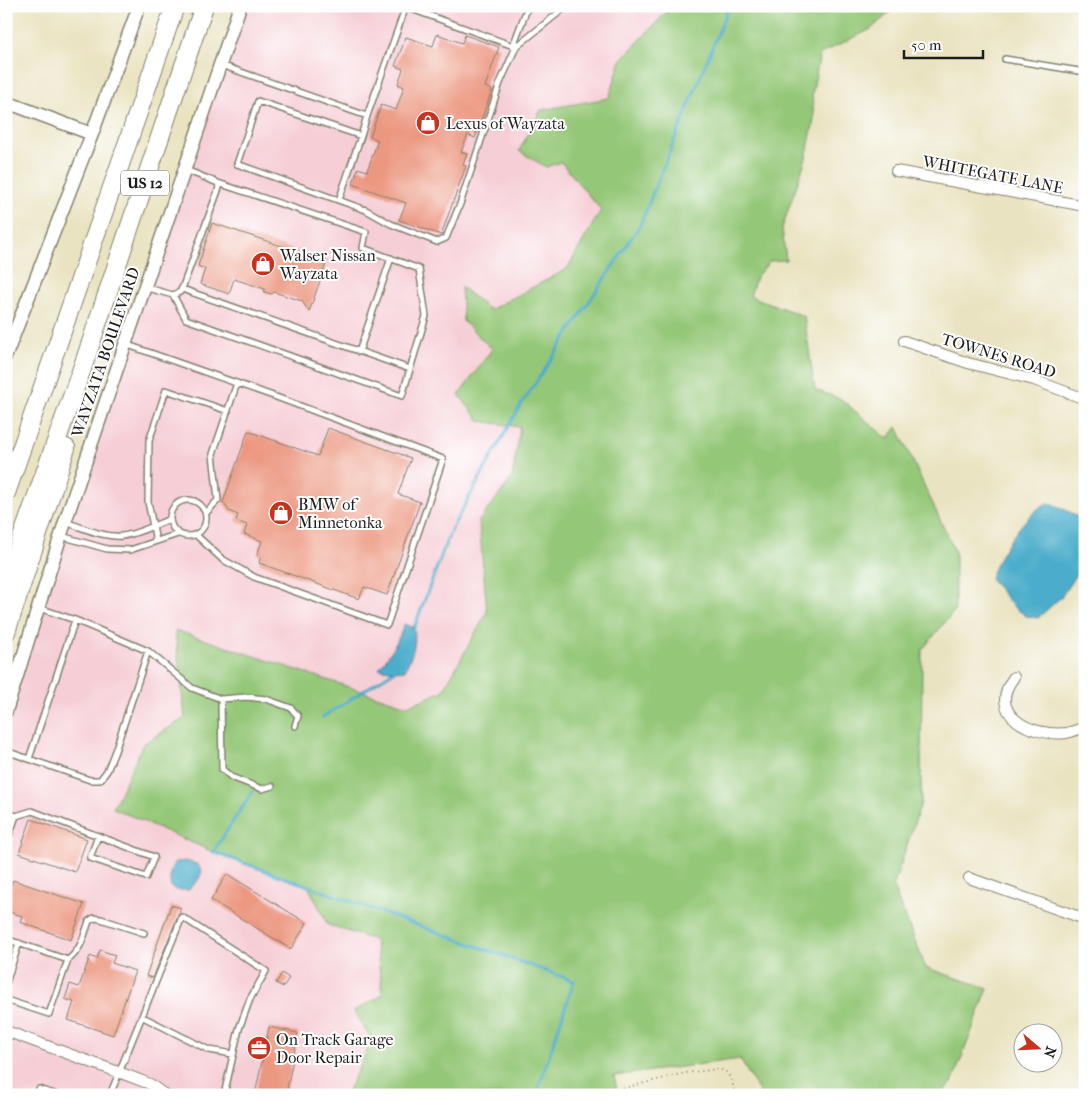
<svg xmlns="http://www.w3.org/2000/svg" width="1091" height="1101" viewBox="0 0 1091 1101" font-family="'IM FELL French Canon',serif">
<rect width="100%" height="100%" fill="#fff"/>
<filter id="ink" filterUnits="userSpaceOnUse"><feTurbulence type="fractalNoise" baseFrequency=".02" numOctaves="2"/><feDisplacementMap in="SourceGraphic" scale="10" xChannelSelector="R" yChannelSelector="G"/><feConvolveMatrix kernelMatrix="1 2 1 2 8 2 1 2 1" color-interpolation-filters="sRGB"/></filter>
<filter id="wash" filterUnits="userSpaceOnUse"><feTurbulence type="fractalNoise" baseFrequency=".0096" numOctaves="4" result="noise"/><feDisplacementMap in="SourceGraphic" scale="20" xChannelSelector="R" yChannelSelector="G"/><feGaussianBlur stdDeviation="1.12" result="paint"/><feColorMatrix in="noise" values="0 0 0 0 0 0 0 0 0 0 0 0 0 0 0 0 0 1.4 0 .05"/><feComposite in="paint" operator="in"/></filter>
<g filter="url(#wash)">
<rect width="100%" height="100%" fill="#eae3c1"/>
<path fill="#f6cfd6" d="M240 6H672L621 60 609 98 541 110 519 151 546 167 561 162 601 210 567 269 490 310 461 288 463 321 492 349 480 421 520 427 512 478 479 521 487 612 443 691 407 707 175 631 185 718 143 744 113 808 213 852 308 886 328 925 375 940 383 995 372 1040 346 1095H6V711Z"/>
<path fill="#94c777" stroke="#58724a" d="M672 6H897L871 29 820 54 812 95 814 120 806 158 782 228 786 260 770 261 756 277 750 296 804 316 815 390 841 399 888 439 897 427 955 552V610L922 650 921 803 893 887 926 968 988 988 952 1083 940 1095H761L740 1059 614 1076 618 1095H346L372 1040 354 1011 383 995 375 940 328 925 308 886 213 852 113 808 143 744 185 718 175 630 407 706 443 691 487 612 479 521 512 478 520 427 480 421 459 395 492 349 463 321 461 287 490 310 567 269 601 210 561 162 546 167 519 151 541 110 609 98 621 60Z"/>
<path fill="#4cadcb" stroke="#346474" d="M1048 503C1057 505 1081 516 1085 525 1087 532 1085 560 1085 569L1075 576 1062 596 1038 618 1026 616 1013 606 990 578C998 555 1026 512 1048 503Z
M404 624 414 628C417 644 412 655 405 670L394 671 379 668C390 654 399 641 404 624Z
M185 861 197 864 202 871 199 879 189 890H177L171 887C169 880 169 866 176 862 177 862 184 861 185 861Z"/>
<g fill="none" stroke-linecap="round" stroke-linejoin="round">
<path stroke="#4cadcb" stroke-width="3" d="M414 628 451 530 519 408 640 225 729 6
M323 717 394 671
M253 791 213 852 574 981 536 1095"/>
</g>
<g id="blocks">
<path fill="#ec9881" d="M437 34 462 43 465 35 499 47 485 87 492 90 475 138 468 135 461 152 467 154 463 165 466 166 441 235 399 220 406 203 353 184 358 168 367 171 378 140 370 137 381 105 396 110 404 87 398 84 403 69 395 66 406 37 433 46Z
M212 223 327 261 309 312 302 301 274 292 272 294 264 292 265 289 234 279 229 294 200 284 205 269 198 266Z
M328 428 411 458 398 494 420 502 387 595 364 587 359 599 259 563 261 556 257 555 262 541 244 534 247 525 236 521 238 515 229 511 223 502 248 431 318 456Z
M31 819 87 839 75 872 19 853Z
M227 874 307 923 291 949 211 900Z
M13 880 84 904 71 940 20 922 22 916 6 911V899Z
M171 905 181 908 153 978 146 976Z
M100 950 115 955 112 963 135 971 113 1035 68 1020 74 1002 65 999 70 984 79 987 90 956 97 959Z
M282 973 289 978 283 987 276 983Z
M269 1027 298 1033 286 1095H255Z"/>
</g>
</g>
<g filter="url(#ink)">
<use href="#blocks" fill-opacity="0" stroke="#83806e" stroke-width="1"/>
<g fill="none" stroke-linecap="round" stroke-linejoin="round">
<g stroke="#83806e" stroke-width="8">
<path id="service" d="M406 7 516 47
M513 46 528 6
M1005 59 1085 72
M221 65 367 116 406 6
M367 116 361 136 258 101 237 164 366 210 391 224 437 242 446 238 460 204 500 83 516 47 567 6
M339 200 361 136
M144 287 173 295 180 292 183 286 219 188 218 183 186 170
M182 289 410 369
M173 295 186 319 402 396 426 316 419 269 363 248 366 232 218 183
M125 344 276 397 443 459 387 625 254 577 222 559 196 535
M359 352 391 258
M170 518a18 18 0 1 1 36 0a18 18 0 1 1-36 0Z
M206 513 218 500 213 454 237 383
M65 522C82 527 104 538 122 536 138 534 155 525 170 519
M61 536 107 549 130 550 178 534
M156 541 148 502 149 441 166 390 228 411
M39 608 75 620 148 651 192 688 221 699 246 697 266 699 291 708 298 716 295 726
M221 699 222 769 231 777 262 789 272 786
M6 751 29 759 75 620
M29 759 90 780H100L107 771 115 751 148 651
M6 812 16 816 6 844
M16 816 32 811 154 857 146 877 90 858 98 836
M6 939 68 960 49 1014 6 1000
M68 960C81 950 84 936 89 921L94 918 101 919 144 933
M6 983 19 943
M143 1017 209 1050 233 1054
M37 1095 39 1089 57 1095
M110 1095 182 917 266 971 250 999 239 1029 224 1095"/>
</g>
<g stroke="#83806e" stroke-width="12">
<path id="minor" d="M896 171 1085 206
M904 341 968 363 1034 380 1085 399
M1014 677C985 715 1033 737 1066 733 1072 732 1079 729 1085 727
M969 878 1085 919
M6 1031 129 1076 150 1084 165 1095"/>
</g>
<g stroke="#83806e" stroke-width="15">
<path id="tertiary" d="M6 102 92 134
M6 355 92 134 139 6
M6 711 65 522 240 6"/>
</g>
<g stroke="#83806e" stroke-width="20">
<path id="motorway" d="M6 493 175 6
M6 583 85 360 204 6
M6 632 66 448"/>
</g>
<path stroke="#83806e" stroke-width="2" stroke-dasharray="1 4" stroke-linecap="butt" d="M589 1095 604 1093 685 1073 718 1069 725 1071 731 1078 734 1089 733 1095"/>
<use href="#service" stroke="#fff" stroke-width="5"/>
<use href="#minor" stroke="#fff" stroke-width="10"/>
<use href="#tertiary" stroke="#fff" stroke-width="12"/>
<use href="#motorway" stroke="#fff" stroke-width="18"/>
</g>
</g>
<defs>
<g id="shop-disc" transform="scale(1.25)"><circle r="9.5" fill="#c8321e" stroke="#fff"/><path d="M-5-2.5h2.3a2.7 3.5 0 0 1 5.4 0H5L5.5 6h-11ZM-1.5-2.5h3a1.5 2.3 0 0 0-3 0Z" fill="#fff"/></g>
<g id="office-disc" transform="scale(1.25)"><circle r="9.5" fill="#c8321e" stroke="#fff"/><path d="M-6-3h4V-5.5h4V-3h4V5H-6ZM-1-4.5V-3h2v-1.5ZM-6 0V1H6V0Z" fill="#fff"/></g>
</defs>
<g fill-rule="evenodd">
<use href="#shop-disc" x="428" y="123"/>
<use href="#shop-disc" x="263" y="264"/>
<use href="#shop-disc" x="281" y="513"/>
<use href="#office-disc" x="259" y="1048"/>
</g>
<g text-anchor="middle" stroke-width="4" stroke-linejoin="round" paint-order="stroke">
<rect fill="#fff" stroke="#606060" stroke-width="1" x="121" y="170.5" width="48" height="25" rx="4"/>
<g font-size="15" font-weight="bold" fill="#1c1c1c">
<text x="145" y="188">US 12</text>
</g>
<g font-size="16" fill="#1c1c1c" stroke="#fff" text-anchor="start">
<text x="446" y="129">Lexus of Wayzata</text>
<text x="280" y="261">Walser Nissan<tspan x="280" dy="18">Wayzata</tspan></text>
<text x="298" y="510">BMW of<tspan x="298" dy="18">Minnetonka</tspan></text>
<text x="276" y="1045">On Track Garage<tspan x="276" dy="18">Door Repair</tspan></text>
</g>
<g font-size="16" fill="#1c1c1c" stroke="#fff">
<text transform="translate(993 174) rotate(11)" y="6">WHITEGATE LANE</text>
<text transform="translate(105 352) rotate(-71)" y="6">WAYZATA BOULEVARD</text>
<text transform="translate(999 355) rotate(17)" y="6">TOWNES ROAD</text>
</g>
</g>
<rect width="1091" height="1101" fill="none" stroke="#fff" stroke-width="25"/>
<g transform="translate(1038 1048) rotate(109)"><circle r="24" fill="#ffffff" stroke="#a4a4a4"/>
<path d="M0-4L9 19L0 12L-9 19Z" fill="#c8321e"/>
<text y="-8" font-size="14" font-weight="bold" text-anchor="middle" fill="#1c1c1c">N</text>
</g>
<path d="M904 50v8h79v-8" fill="none" stroke="#1c1c1c" stroke-width="2.5"/>
<text x="911" y="50" font-size="15" fill="#1c1c1c" stroke="#ffffff" stroke-width="4" paint-order="stroke">50 m</text>
</svg>
